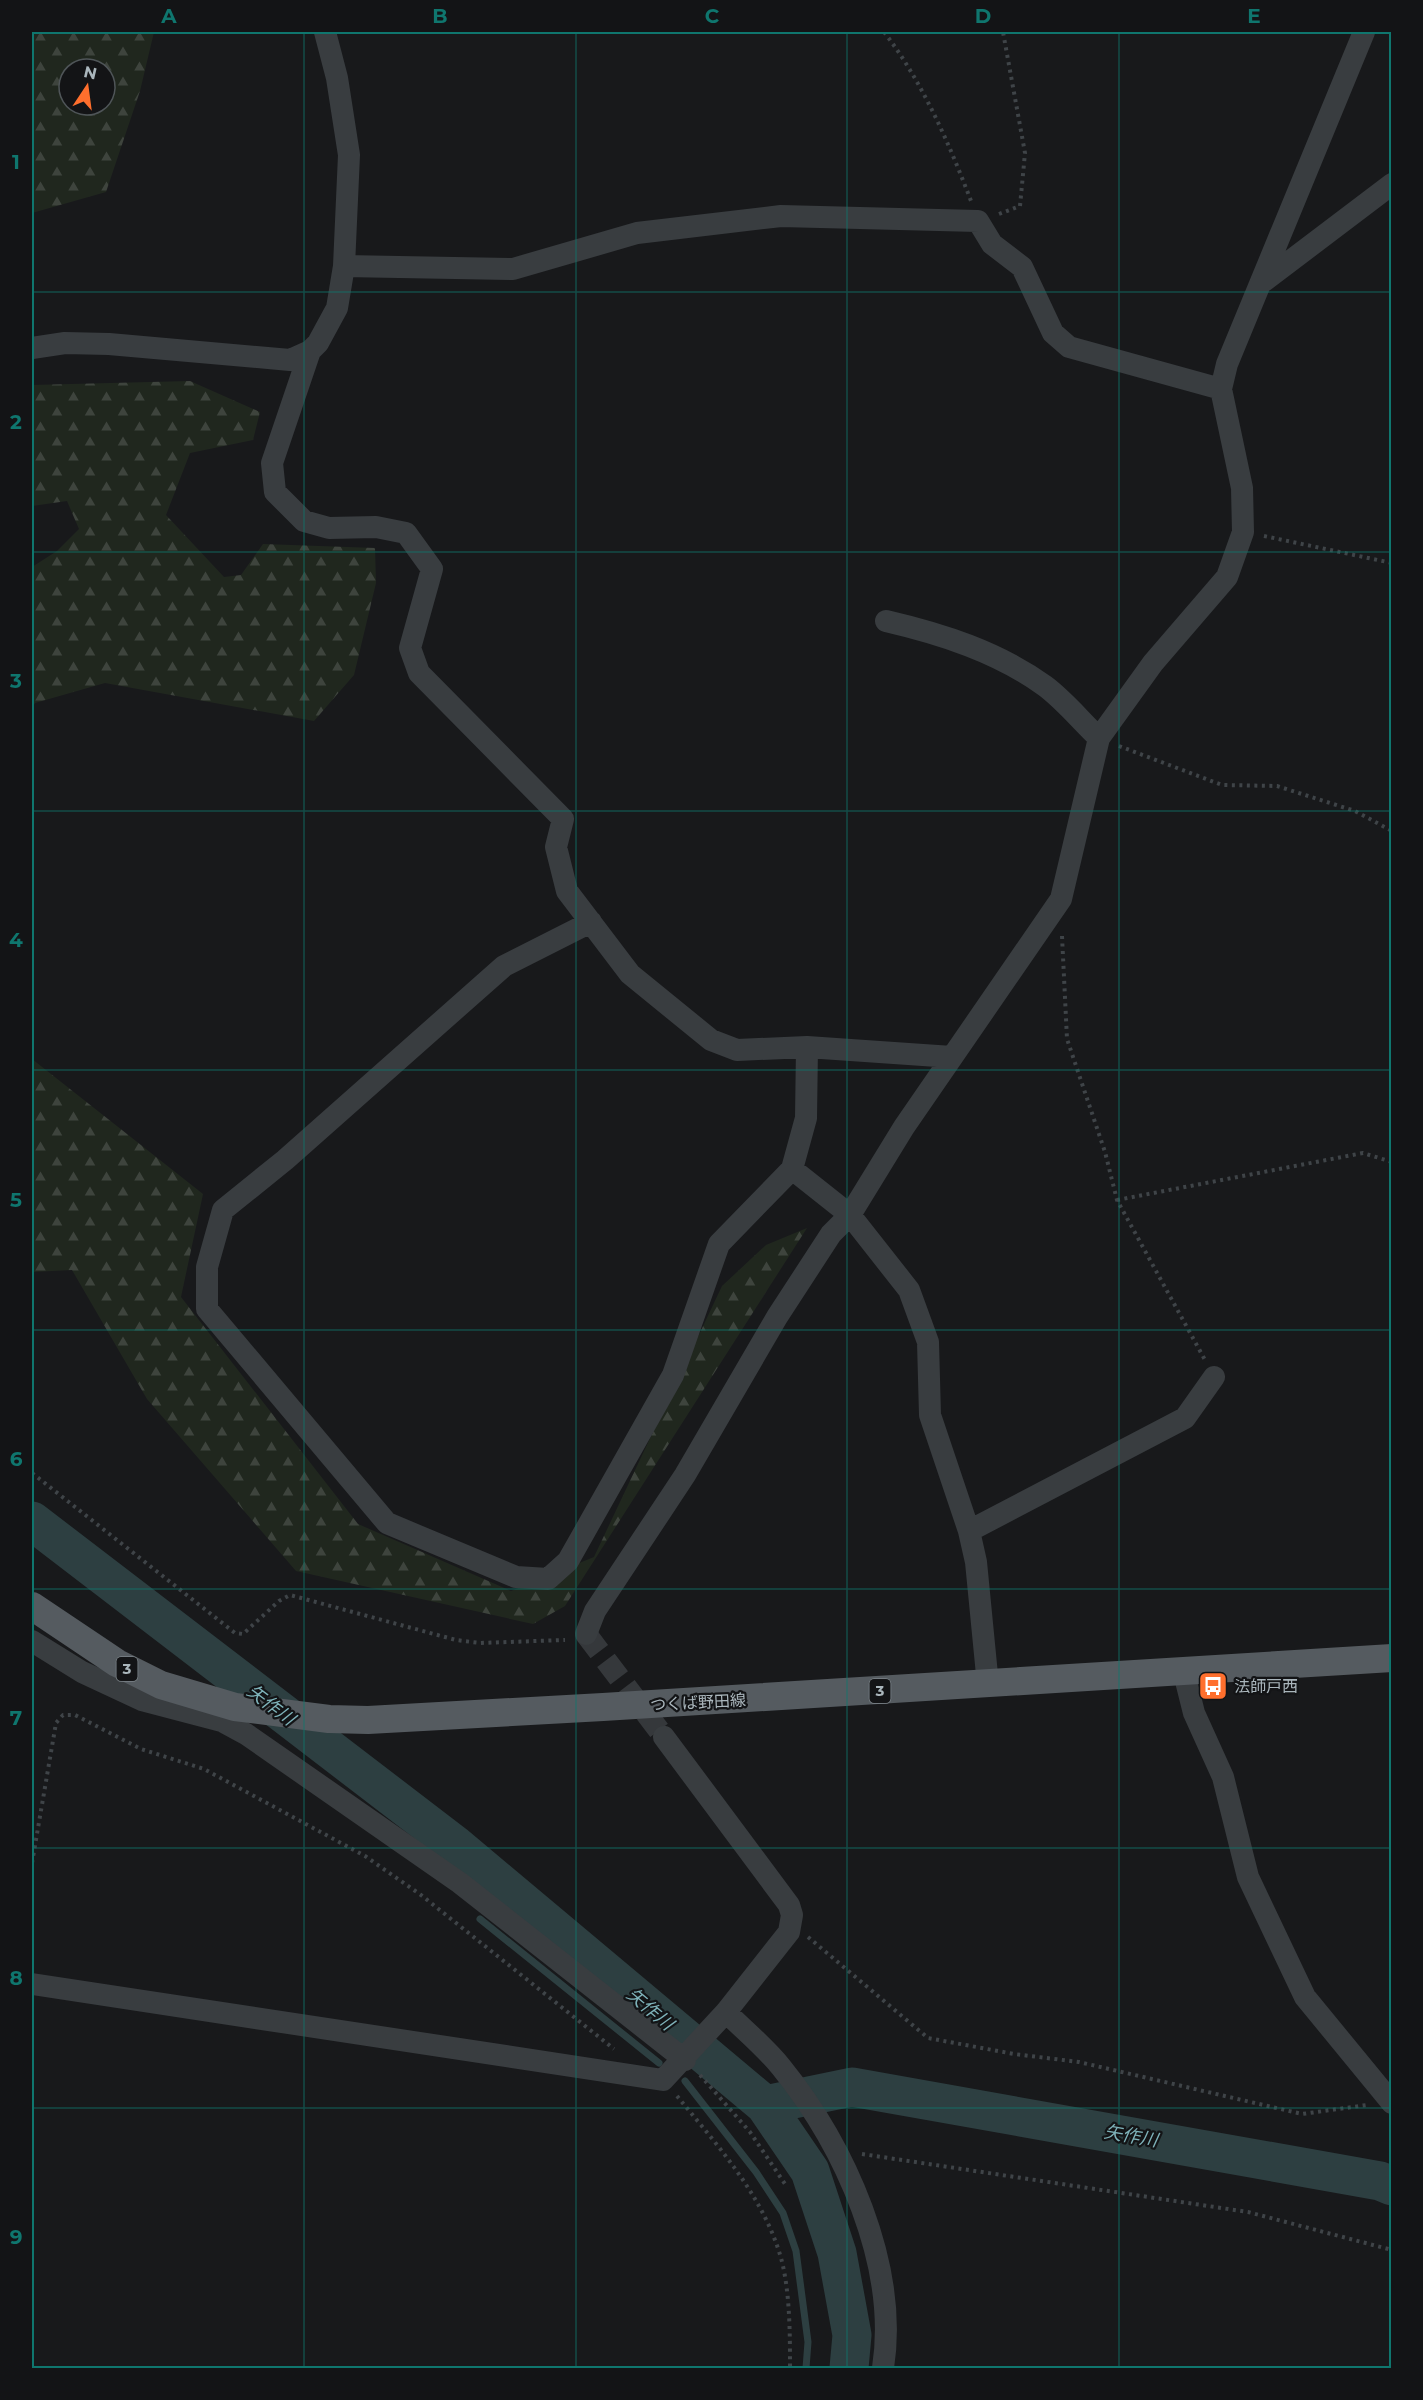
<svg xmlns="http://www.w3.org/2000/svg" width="1423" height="2400" viewBox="0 0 1423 2400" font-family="Montserrat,'Noto Sans JP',sans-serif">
<defs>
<pattern id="forest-firs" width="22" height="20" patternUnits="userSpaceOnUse" patternTransform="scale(1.5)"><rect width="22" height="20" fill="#20271e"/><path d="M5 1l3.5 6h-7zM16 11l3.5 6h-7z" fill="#3e443d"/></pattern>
</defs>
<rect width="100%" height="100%" fill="#18191b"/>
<path fill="url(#forest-firs)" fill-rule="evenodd" d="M32 32H154L140 91 106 192 32 213ZM69 69H105V105H69Z
M190 381 260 412 253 440 190 453 166 515 224 577 241 575 263 544 375 548 376 583 354 675 314 721 105 683 35 703 32 708V567L57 551 79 529 67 501 32 506V385Z
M32 1059 203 1194 181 1297 358 1524 511 1591 594 1557 722 1286 766 1245 807 1228 565 1606 533 1624 296 1571 147 1399 72 1270 32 1272Z"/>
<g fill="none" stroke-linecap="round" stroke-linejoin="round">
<path stroke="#2d3f41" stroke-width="7" d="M480 1919 659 2063
M685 2081 756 2172 783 2213 796 2251 808 2342 806 2368"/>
<path stroke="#2d3f41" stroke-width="39" d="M32 1521 455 1845 765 2105 852 2087 1380 2181 1392 2186
M765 2105 810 2171 837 2253 852 2335 849 2368"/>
<path stroke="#35383b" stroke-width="22" stroke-dasharray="22 11" stroke-linecap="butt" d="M586 1634 664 1737"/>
<path stroke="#3f4448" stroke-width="4" stroke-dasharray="3 4.5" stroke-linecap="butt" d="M884 32C922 81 949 143 971 201
M999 214 1020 206 1025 153 1003 32
M1264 536 1392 563
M1119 746 1222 785 1277 786 1355 811 1392 831
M1062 936 1067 1039 1105 1152 1117 1200 1205 1360
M1117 1200 1363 1153 1392 1162
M32 1473 235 1633 243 1634 279 1601 290 1595 456 1640 480 1643 565 1640
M32 1863 56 1723 63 1715H75L141 1749 204 1769 365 1856 421 1895 614 2049
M808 1937 928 2038 1014 2054 1079 2062 1302 2114 1367 2105
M700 2075 750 2132 785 2184
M677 2096C717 2145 763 2195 781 2258 790 2291 790 2334 790 2368
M862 2154 1248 2212 1392 2250"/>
<path stroke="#393d40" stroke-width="22" d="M344 266 513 269 637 233 781 216 978 221 992 244 1022 267 1053 333 1069 347 1221 389
M1264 281 1392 184
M32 348 65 343 109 344 290 360 310 351 318 343 337 308 344 266 349 155 337 78 325 32
M310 351 272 463 275 492 304 521 329 528 376 527 406 533 432 569 410 648 419 673 563 819 556 847 567 891 630 974 711 1040 737 1050 807 1047 952 1057
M886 621C942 634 998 652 1045 686 1064 700 1081 721 1099 738
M591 922 504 966 285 1160 223 1210 207 1267V1309L387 1523 516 1577 548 1579 568 1561 673 1375 719 1244 792 1169
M807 1047 806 1118 792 1169 850 1215 909 1290 928 1342 930 1415 969 1531 976 1562 988 1685
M969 1531 1185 1418 1214 1377
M586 1634 595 1611 685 1475 777 1317 831 1234 850 1215 904 1127 1061 899 1099 738 1153 663 1227 577 1243 532 1242 488 1221 389 1227 364 1364 32
M32 1641 82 1672 142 1700 222 1721 246 1734 460 1883 685 2060
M1184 1673 1194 1713 1223 1777 1248 1877 1305 1997 1392 2103
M32 1984 663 2080 726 2012 789 1932 792 1915 789 1905 664 1737
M726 2012C744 2030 765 2047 781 2067 845 2146 899 2265 883 2368"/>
<path stroke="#555b60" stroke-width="28" d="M32 1606 117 1663 161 1685 235 1707 329 1719 368 1720 603 1707 1392 1658"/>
</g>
<path fill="none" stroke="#0f766e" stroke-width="1.5" stroke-opacity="0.55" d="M304 32V2368M576 32V2368M847 32V2368M1119 32V2368M32 292H1392M32 552H1392M32 811H1392M32 1070H1392M32 1330H1392M32 1589H1392M32 1848H1392M32 2108H1392"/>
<defs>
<g id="bus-square" transform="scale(1.5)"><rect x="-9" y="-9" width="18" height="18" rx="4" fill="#ff6f2d" stroke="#131416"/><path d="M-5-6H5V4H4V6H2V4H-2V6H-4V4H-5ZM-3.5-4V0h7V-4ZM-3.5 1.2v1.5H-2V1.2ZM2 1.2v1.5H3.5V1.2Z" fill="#fff"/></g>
</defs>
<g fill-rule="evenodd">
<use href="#bus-square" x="1213" y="1686"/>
</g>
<g text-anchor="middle" stroke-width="4.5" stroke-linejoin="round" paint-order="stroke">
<g fill="#131416" stroke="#7d858a" stroke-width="1.5">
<rect x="116.5" y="1657" width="21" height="24" rx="4.5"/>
<rect x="869.5" y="1679" width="21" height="24" rx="4.5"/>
</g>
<g font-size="15" font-weight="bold" fill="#aab6bc">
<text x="127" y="1674">3</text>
<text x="880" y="1696">3</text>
</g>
<g font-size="16" fill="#aab6bc" stroke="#131416" text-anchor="start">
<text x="1234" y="1692">法師戸西</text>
</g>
<g font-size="16" fill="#aab6bc" stroke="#131416">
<text transform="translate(698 1702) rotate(-3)" y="6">つくば野田線</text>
</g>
<g font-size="18" font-style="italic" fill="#7eb2b9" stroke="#131416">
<text transform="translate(271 1705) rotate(37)" y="6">矢作川</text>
<text transform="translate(650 2009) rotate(40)" y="6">矢作川</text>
<text transform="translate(1131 2136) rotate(10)" y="6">矢作川</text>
</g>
</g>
<rect width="1423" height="2400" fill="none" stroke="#131416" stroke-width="66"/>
<g transform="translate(87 87) rotate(13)"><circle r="28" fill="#131416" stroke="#4f5558" stroke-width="1.5"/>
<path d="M0-4.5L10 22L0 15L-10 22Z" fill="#ff6f2d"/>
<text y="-9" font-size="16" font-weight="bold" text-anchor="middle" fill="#aab6bc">N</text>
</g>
<rect x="33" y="33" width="1357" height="2334" fill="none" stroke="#0f766e" stroke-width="2"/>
<g font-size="20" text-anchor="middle" font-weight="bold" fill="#0f766e">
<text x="169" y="23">A</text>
<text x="440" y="23">B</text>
<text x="712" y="23">C</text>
<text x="983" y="23">D</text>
<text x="1254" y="23">E</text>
<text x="16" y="169">1</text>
<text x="16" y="429">2</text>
<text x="16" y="688">3</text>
<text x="16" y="947">4</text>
<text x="16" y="1207">5</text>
<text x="16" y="1466">6</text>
<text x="16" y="1725">7</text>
<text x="16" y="1985">8</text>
<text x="16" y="2244">9</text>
</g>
</svg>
